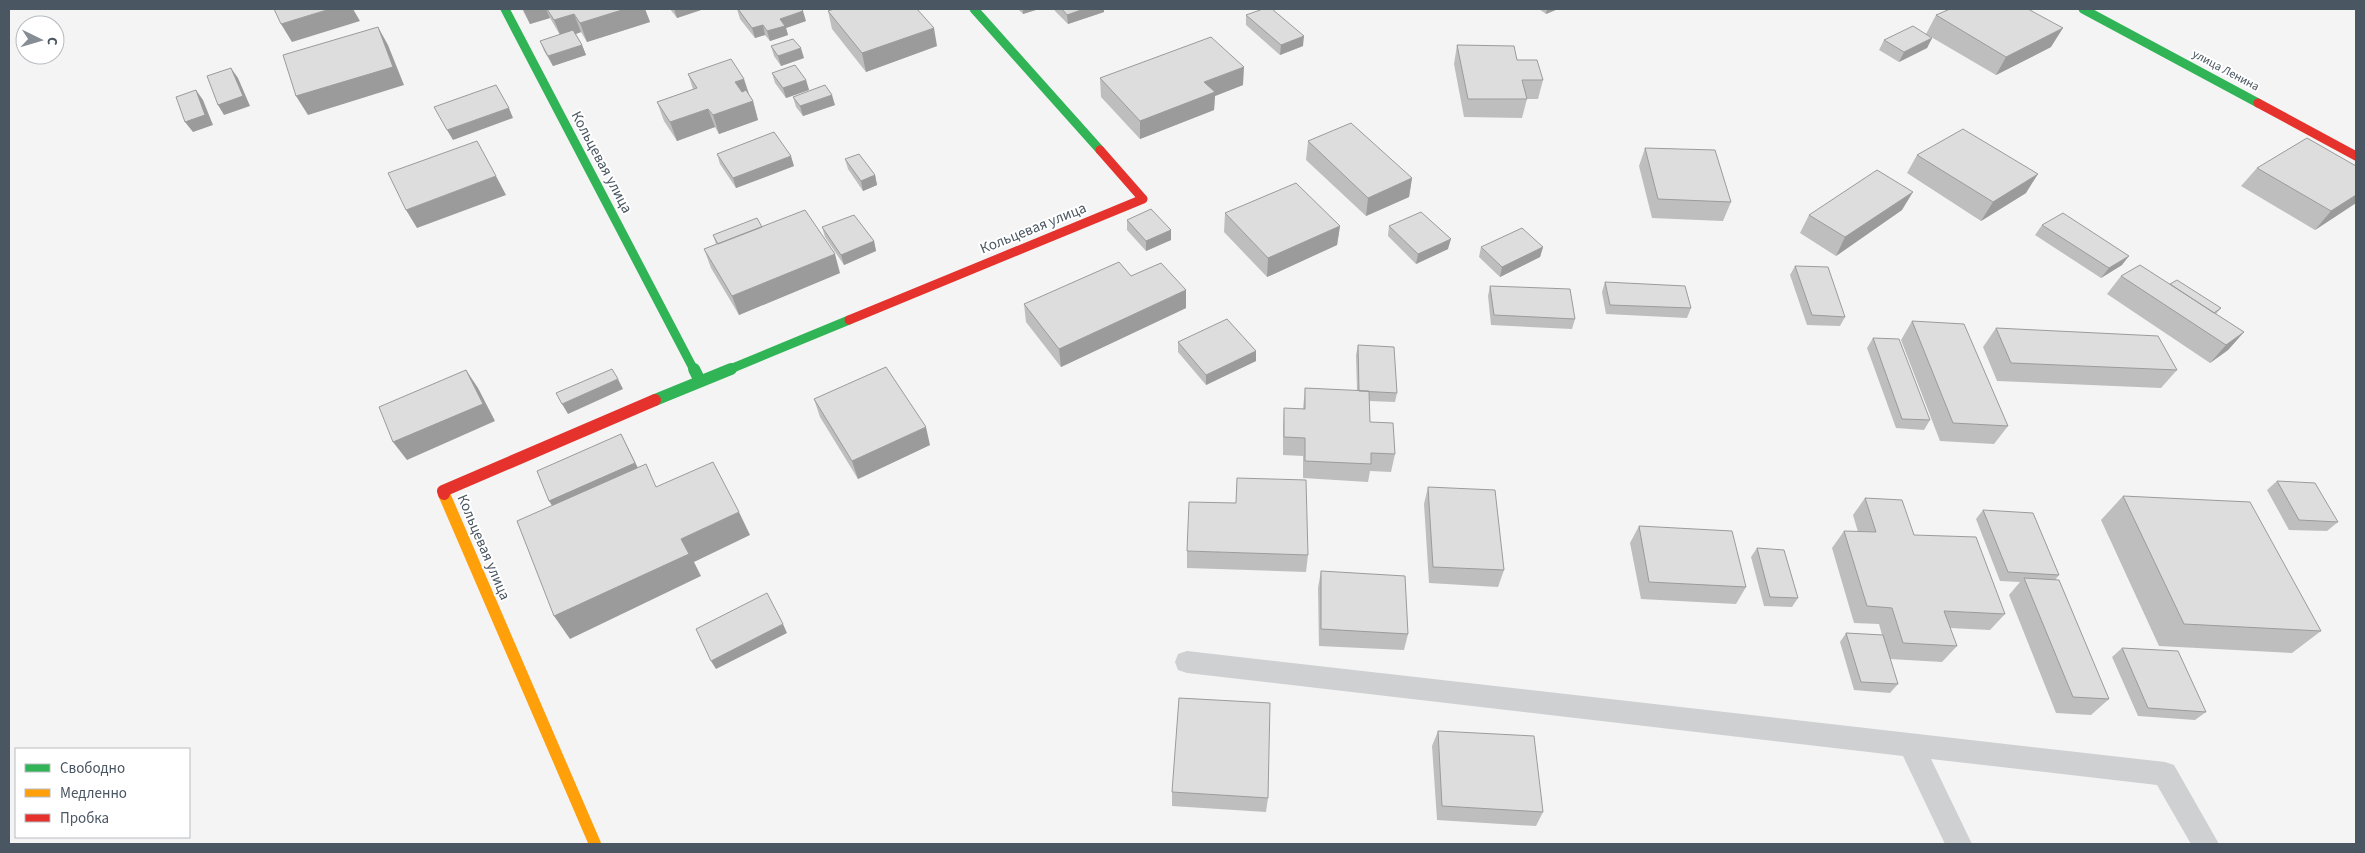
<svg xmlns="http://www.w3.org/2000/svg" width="2365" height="853" viewBox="0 0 2365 853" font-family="'Source Sans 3',sans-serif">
<rect width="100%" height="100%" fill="#f4f4f4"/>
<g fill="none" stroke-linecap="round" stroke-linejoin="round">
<path fill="#ced0d2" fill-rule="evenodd" d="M1187 651 2165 762 2174 765 2219 844H2191L2157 785 1931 759 1972 844H1945L1903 756 1187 673 1178 670 1175 662 1178 654Z"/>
<path stroke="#30b455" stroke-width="9" d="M505 9 694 370
M974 9 1100 150
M2083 9 2258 103
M728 370 849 320"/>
<path stroke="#30b455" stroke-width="12" d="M694 369 700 381
M655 400 731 369"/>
<path stroke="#ff9f0a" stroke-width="12" d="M444 494 595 844"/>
<path stroke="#e5322d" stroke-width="9" d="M2258 103 2356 156
M849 320 1143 199 1100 150"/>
<path stroke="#e5322d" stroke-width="12" d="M444 494 443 491 655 400"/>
</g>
<path fill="#bebebf" d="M522 9H645L650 22 587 42 581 32 576 34 582 45 586 55 553 66 544 51 540 41 560 35 550 18 530 24Z
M670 9H704L677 18Z
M737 9 806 21 786 28 788 35 770 41 765 35 755 38 740 19Z
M1018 9H1039L1023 14Z
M1054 9H1104V12L1068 24 1055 11Z
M1539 9H1558L1546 14Z
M828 11 937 46 866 72 832 29Z
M1246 15 1303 46 1280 55 1246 25Z
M1936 15 2051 47 1996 75 1926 34Z
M1932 38 1927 48 1899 62 1879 50 1884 40Z
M1457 45 1517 60 1543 80 1538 99H1527L1522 118 1464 117 1454 64Z
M771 46 804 58 781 66 774 56Z
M772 73 806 80 809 90 786 98 775 83Z
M688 74 750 97 753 101 758 120 719 134 715 127 677 141 664 121 657 102 693 89Z
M1100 78 1243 85 1215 96 1214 110 1140 139 1101 97Z
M793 97 835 105 803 116 796 107Z
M1308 141 1412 178 1409 197 1366 216 1306 160Z
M1645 148 1731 202 1723 221 1652 218 1639 166Z
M717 154 794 166 736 188 720 164Z
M1917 155 2026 193 1981 221 1907 173Z
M845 159 875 175 877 185 863 191 848 169Z
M2257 168 2356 203 2315 230 2241 186Z
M1902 210 1836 256 1800 233 1809 215Z
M1225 213 1340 226 1337 245 1267 277 1224 232Z
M1127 220 1171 230V240L1146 251 1127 230Z
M2042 225 2122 265 2101 278 2035 235Z
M1389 226 1448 249 1416 264 1388 236Z
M762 227 840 273 739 315 711 268 704 249 716 244 713 235Z
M822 227 874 241 876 251 844 265 825 237Z
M1481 247H1543L1540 257 1500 277 1479 257Z
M1795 266 1845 317 1840 326 1807 325 1790 275Z
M1131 276 1186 290V308L1061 367 1026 322 1024 304Z
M2121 276 2170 284 2221 308 2216 314 2244 332 2228 350 2210 363 2107 294Z
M1605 282 1691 308 1687 318 1606 314 1602 292Z
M1490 286 1575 319 1572 329 1491 325 1488 296Z
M1912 321 2008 426 1994 444 1940 441 1901 340Z
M1996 328 2177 370 2161 388 1997 381 1983 347Z
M1873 338 1930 420 1924 430 1896 428 1867 348Z
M1178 342 1256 351V361L1206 385 1178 352Z
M1358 345 1397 393 1395 402 1369 401 1370 422 1395 454 1391 472 1370 471 1368 482 1303 478V456L1283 455V426L1284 408 1303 409 1305 388 1357 391 1356 355Z
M814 399 930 445 858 479 820 417Z
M2277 481 2338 522 2327 531 2289 530 2267 490Z
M1428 487 1504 570 1498 587 1429 583 1424 504Z
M2123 496 2321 631 2292 653 2159 646 2101 520Z
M1865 498 1914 535 2005 614 1990 630 1950 628 1957 646 1942 662 1890 659 1898 684 1890 693 1854 690 1840 642 1846 633 1882 635 1879 624 1854 623 1832 548 1844 531 1858 532 1853 515Z
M1983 510 2059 575 2055 580 2109 699 2091 715 2056 713 2009 595 2020 582 2000 581 1976 519Z
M1639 526 1746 587 1736 604 1641 599 1630 543Z
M1757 548 1798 598 1792 607 1764 606 1751 557Z
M1187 551 1308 555 1306 572 1187 568Z
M1321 571 1408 634 1404 650 1319 646 1318 588Z
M2122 648 2206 712 2195 720 2138 716 2112 657Z
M1438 731 1543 812 1536 826 1437 820 1432 746Z
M1172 792 1268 798 1266 812 1172 806Z"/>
<path fill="#9b9b9b" d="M330 9H353L360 21 292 42 281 24Z
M523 9H546L550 18 530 24Z
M625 9H645L650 22 587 42 580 23Z
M674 9H704L677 18Z
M1023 9H1039L1023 14Z
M1084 9H1104V12L1068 24 1067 15Z
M1547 9H1558L1546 14Z
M803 11 806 21 786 28 788 35 770 41 767 31 780 19Z
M574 14 581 32 562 39 554 20Z
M763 25 765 35 755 38 752 28Z
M378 27 388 45 404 85 308 115 296 96Z
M934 28 937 46 866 72 862 53Z
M2063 28 2051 47 1996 75 2006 57Z
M1304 36 1303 46 1280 55 1281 45Z
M1932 38 1927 48 1899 62 1904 52Z
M582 45 586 55 553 66 548 56Z
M801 48 804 58 781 66 778 56Z
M1244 67 1243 85 1215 96 1214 110 1140 139V121L1204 82Z
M231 68 238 78 250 106 224 115 218 105Z
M744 79 750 97 741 100 735 82Z
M806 80 809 90 786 98 783 88Z
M196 90 203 100 213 125 193 132 185 122Z
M832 95 835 105 803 116 800 106Z
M753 101 758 120 719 134 713 115Z
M509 108 513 118 453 140 447 130Z
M708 109 715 127 677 141 670 122Z
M791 156 794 166 736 188 733 178Z
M2038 174 2026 193 1981 221 1993 202Z
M875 175 877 185 863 191 861 181Z
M496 176 506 195 417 228 406 210Z
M1412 178 1409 197 1366 216 1368 198Z
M1913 192 1902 210 1836 256 1845 237Z
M2356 195V203L2315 230 2331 211Z
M1340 226 1337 245 1267 277 1268 258Z
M1171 230V240L1146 251V241Z
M1451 239 1448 249 1416 264 1418 254Z
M874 241 876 251 844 265 841 255Z
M1543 247 1540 257 1500 277 1502 267Z
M835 254 840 273 739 315 732 296Z
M2129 256 2122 265 2101 278 2109 268Z
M1186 290V308L1061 367 1059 349Z
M2244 332 2228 350 2210 363 2226 345Z
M1256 351V361L1206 385V375Z
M466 370 478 388 495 421 407 460 393 442Z
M618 379 623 389 568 414 562 404Z
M926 427 930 445 858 479 852 461Z
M621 434 640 472 555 510 549 501Z
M739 512 750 535 694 562 701 576 570 639 554 616 681 539Z
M783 624 787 633 716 669 711 661Z"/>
<path fill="#ddddde" stroke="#9b9b9b" d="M274 9H330L281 24Z
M547 9H625L580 23 574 14 554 20Z
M738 9H801L803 11 780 19 785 26 767 31 763 25 752 28Z
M834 9H917L934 28 862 53 828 11Z
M1062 9H1084L1067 15Z
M1263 9H1272L1304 36 1281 45 1246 15Z
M1950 9H2028L2063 28 2006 57 1936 15Z
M1913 26 1932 38 1904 52 1884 40Z
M378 27 393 67 296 96 283 55Z
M573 30 582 45 548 56 540 41Z
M1211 37 1244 67 1204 82 1215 92 1140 121 1100 78Z
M793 39 801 48 778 56 771 46Z
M1457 45 1514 46 1517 60H1537L1543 80H1522L1527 99H1468Z
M731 59 744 79 735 82 742 92 746 90 753 101 713 115 708 109 670 122 657 102 697 88 688 74Z
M795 65 806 80 783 88 772 73Z
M231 68 243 96 218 105 207 76Z
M496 85 509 108 447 130 434 107Z
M825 85 832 95 800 106 793 97Z
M196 90 205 115 185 122 176 97Z
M1351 123 1412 178 1368 198 1308 141Z
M1963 129 2038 174 1993 202 1917 155Z
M774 132 791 156 733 178 717 154Z
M2307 138 2356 166V195L2331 211 2257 168Z
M477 141 496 176 406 210 388 173Z
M1645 148 1715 150 1731 202 1658 199Z
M859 154 875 175 861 181 845 159Z
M1877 170 1913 192 1845 237 1809 215Z
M1296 183 1340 226 1268 258 1225 213Z
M1151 209 1171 230 1146 241 1127 220Z
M805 210 835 254 732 296 704 249Z
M1421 212 1451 239 1418 254 1389 226Z
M2063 213 2129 256 2109 268 2042 225Z
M854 215 874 241 841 255 822 227Z
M757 218 762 227 718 244 713 235Z
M1522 228 1543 247 1502 267 1481 247Z
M1119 262 1131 276 1161 263 1186 290 1059 349 1024 304Z
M2140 265 2244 332 2226 345 2121 276Z
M1795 266 1828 267 1845 317 1812 315Z
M2177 280 2221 308 2214 313 2170 284Z
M1605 282 1685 286 1691 308 1610 305Z
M1490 286 1570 289 1575 319 1494 315Z
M1227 319 1256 351 1206 375 1178 342Z
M1912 321 1964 324 2008 426 1953 423Z
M1996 328 2158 336 2177 370 2011 363Z
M1873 338 1899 339 1930 420 1902 419Z
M1358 345 1394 347 1397 393 1359 391Z
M886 367 926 427 852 461 814 399Z
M612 369 618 379 562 404 556 393Z
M466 370 483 404 393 442 379 407Z
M1305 388 1369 391 1370 422 1393 423 1395 454 1371 453V464L1305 461V438L1284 437V408L1305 409Z
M621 434 635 463 549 501 537 471Z
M713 462 739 512 681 539 689 554 554 616 517 521 646 464 656 487Z
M1237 478 1306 480 1308 555 1187 551 1189 502 1236 503Z
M2277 481 2315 483 2338 522 2299 520Z
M1428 487 1495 490 1504 570 1433 567Z
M2123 496 2250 502 2321 631 2184 624Z
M1865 498 1902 500 1914 535 1976 537 2005 614 1944 611 1957 646 1903 643 1892 608 1867 606 1844 531 1876 532Z
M1983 510 2033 513 2059 575 2008 572Z
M1639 526 1732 531 1746 587 1649 582Z
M1757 548 1784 550 1798 598 1770 597Z
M1321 571 1405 576 1408 634 1321 629Z
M2024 578 2059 580 2109 699 2073 697Z
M767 593 783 624 711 661 696 629Z
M1846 633 1883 635 1898 684 1861 682Z
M2122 648 2178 651 2206 712 2148 708Z
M1179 698 1270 703 1268 798 1172 792Z
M1438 731 1534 736 1543 812 1442 806Z"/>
<g text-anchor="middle" stroke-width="4" stroke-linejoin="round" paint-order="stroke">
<g font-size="12" fill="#4a5661" stroke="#fff">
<text transform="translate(2226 70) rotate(28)" y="4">улица Ленина</text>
</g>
<g font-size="15" fill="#4a5661" stroke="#fff">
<text transform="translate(602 162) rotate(62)" y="5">Кольцевая улица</text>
<text transform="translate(1033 228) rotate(-22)" y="5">Кольцевая улица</text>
<text transform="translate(484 547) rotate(67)" y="5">Кольцевая улица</text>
</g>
</g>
<rect width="2365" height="853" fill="none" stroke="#4a5661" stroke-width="20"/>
<rect x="15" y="748" width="175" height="90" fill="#ffffff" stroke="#b7bbc0"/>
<rect x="25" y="764" width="25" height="8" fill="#30b455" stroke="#b7bbc0"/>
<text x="60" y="773" font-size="15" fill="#4a5661">Свободно</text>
<rect x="25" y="789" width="25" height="8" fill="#ff9f0a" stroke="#b7bbc0"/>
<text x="60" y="798" font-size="15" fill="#4a5661">Медленно</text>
<rect x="25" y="814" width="25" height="8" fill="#e5322d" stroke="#b7bbc0"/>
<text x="60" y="823" font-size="15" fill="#4a5661">Пробка</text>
<g transform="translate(40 40) rotate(95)"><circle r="24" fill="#ffffff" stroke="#b7bbc0"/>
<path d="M0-4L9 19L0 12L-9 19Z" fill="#868d94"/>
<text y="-8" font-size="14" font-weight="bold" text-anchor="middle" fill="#4a5661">С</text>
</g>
</svg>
